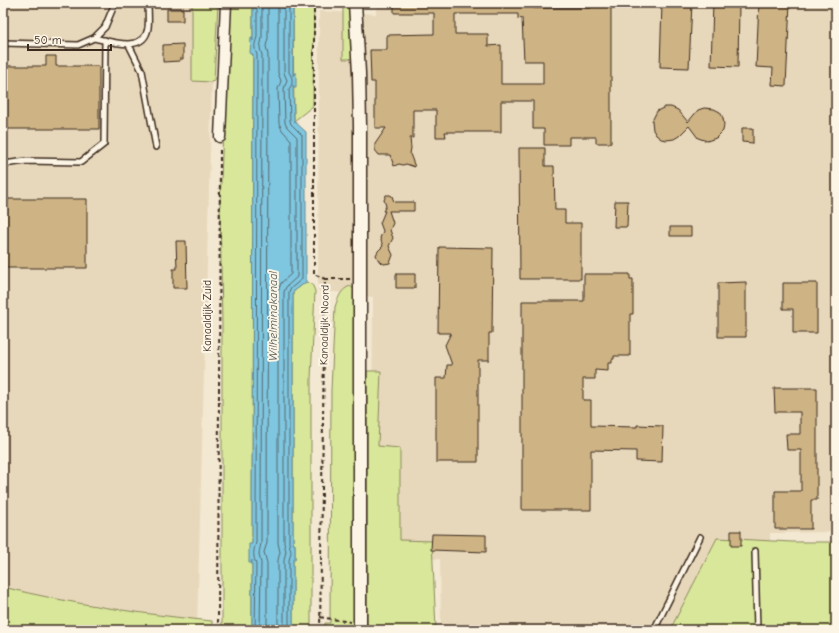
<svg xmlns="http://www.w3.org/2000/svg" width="839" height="633" viewBox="0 0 839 633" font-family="'Comic Neue',sans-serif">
<rect width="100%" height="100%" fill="#f3e8d2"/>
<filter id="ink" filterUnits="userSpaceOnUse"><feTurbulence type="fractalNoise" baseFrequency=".025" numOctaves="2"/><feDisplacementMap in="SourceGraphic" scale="8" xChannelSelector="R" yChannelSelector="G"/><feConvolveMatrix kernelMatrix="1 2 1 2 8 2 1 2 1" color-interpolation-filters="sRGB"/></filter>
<g filter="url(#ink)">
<path fill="#e8d8bb" d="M3 3H212V80L197 630H3Z
M376 3H836V532L770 533V541L687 630H441L440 559 371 557 373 297 318 290 319 11 376 14Z"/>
<path fill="#d8e79a" stroke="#8a885c" d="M192 3H218L214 81 211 82 192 81Z
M228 3H253L252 630H222V325L220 205Z
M293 3H314L313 106 294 121Z
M325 3H350L353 59H343V6H326Z
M306 282 312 284 315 291 311 379V630H293V556L295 560V545L293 547V292Z
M350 286 355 290 354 627 367 629V371H381L378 446 400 448V540L432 541 436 630H325V623H330L331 390 335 307C338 298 341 289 350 286Z
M717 538 792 542H836V630H670Z
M3 587C71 604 142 614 212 621V630H3Z"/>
<path fill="#7fc6e0" stroke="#648892" d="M253 3H293V76L294 73H296V88H294L293 85 294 121 306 132V282L293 292V544H295V560H293V630H252V560L251 563H249V544H252L253 54H250L251 38H252L253 41Z"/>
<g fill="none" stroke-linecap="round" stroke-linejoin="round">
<path stroke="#56686c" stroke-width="1" d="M255 630 256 564C253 556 253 551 256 543L257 55C254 46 254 47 257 37V3
M260 630 261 563C258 551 259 555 261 543L262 55 260 48 262 38V3
M267 630V563L264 552 267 543 268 55 266 46 268 38V3
M278 630V560L280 552 278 543V292L281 283 291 274V140L282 130 279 123 278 89 281 81 278 73V3
M284 630V560L286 551 284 543V292L286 287 297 277V137L287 127 285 123 284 89 287 80 284 73V3
M289 630V560C292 550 291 553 289 543V292L290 289 302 279V135L291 124 290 121 289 89 292 84V78L289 72V3"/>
</g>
<path fill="#ceb384" stroke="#3b2a1e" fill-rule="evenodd" d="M394 3H534V8H591V3H611V143H596V137H569V145H544V129H533V101H501V132H445L446 137H436V110H413V138H410L411 148 410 154 415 167 406 164 403 165 399 164 394 166 390 155H379L375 150V144L386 128H375V82H371L370 50H387V35L434 34V13H394ZM455 14H518V19L522 18 524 61H543V84H501V45L488 46V34H455Z
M662 3H692L689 68 660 67Z
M713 3H739L738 67 711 66Z
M759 3H790L786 86 772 85 773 68 756 67Z
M167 9H183V21H167Z
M183 44V59H180V61L163 62V45Z
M46 56H56V66H99V129H3V66H46Z
M665 107H671L678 110 688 122 698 110 704 108 714 109 720 112 723 118 724 125 723 131 716 138 707 141 698 138 689 126 679 136 674 139 667 140 661 139 656 135 653 130 652 121 657 111Z
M742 128H753V143L742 142Z
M519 148H545V166H554L555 210H565V223H581V279H520Z
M386 195H390L392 196 394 202H414V211H389L393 223 390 230 393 238 389 246 393 255 390 263 384 264 379 261 376 255 378 251 383 246 380 238 383 231 380 223 385 211H383L386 206 384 200Z
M3 199H87V268H3Z
M615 201H628L627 227H614Z
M670 227H691V236H670Z
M176 241H186L187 288H173V269H177Z
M439 247 493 248 492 333H489V360H478V462H436V378H446L447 365H452L445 345 451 333H438Z
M396 274H415V288H396Z
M584 274H630V279H633V314H630V356H614V359H612V363H608V371L595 370V379H583V400H591V426L637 427V425L663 426 662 462 636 461V451L591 450V510H522V301H584Z
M746 282V337H718V283Z
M783 283H817V333H793V309H783Z
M774 388H817V500H811V529H775V491H801V450H787L786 434H800V412H775Z
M731 531H741V546H731Z
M432 534 486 535V552L431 550Z"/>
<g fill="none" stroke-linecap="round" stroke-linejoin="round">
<g stroke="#3b2a1e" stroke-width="8">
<path id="service" d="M94 38C110 41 144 54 148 28 149 20 148 11 148 3
M3 43 78 45 94 38 105 27 115 3
M129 45 142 71 156 147
M3 164 27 161 81 162 104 144 105 40
M755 551 757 630
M654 630 700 537"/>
</g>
<g stroke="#3b2a1e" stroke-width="13">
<path id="minor" d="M220 137 226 3"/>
</g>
<g stroke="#3b2a1e" stroke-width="15">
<path id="tertiary" d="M355 3 359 73 360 126V630"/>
</g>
<path stroke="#3b2a1e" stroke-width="2" stroke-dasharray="4 3" stroke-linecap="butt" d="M314 3V274L325 279 320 630
M325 279H350
M320 617 350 622
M218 630 220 147"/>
<use href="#service" stroke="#fcf5e5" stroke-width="5"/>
<use href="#minor" stroke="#fcf5e5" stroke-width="10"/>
<use href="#tertiary" stroke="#fcf5e5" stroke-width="12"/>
</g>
</g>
<g text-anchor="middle" stroke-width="4" stroke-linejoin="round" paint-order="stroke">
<g font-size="11" fill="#3b2a1e" stroke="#fcf5e5">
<text transform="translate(207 316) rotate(-90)" y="4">Kanaaldijk Zuid</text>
<text transform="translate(324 325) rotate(-89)" y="4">Kanaaldijk Noord</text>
</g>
<g font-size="12" font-style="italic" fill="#4f5958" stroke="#fcf5e5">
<text transform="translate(273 316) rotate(-90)" y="4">Wilhelminakanaal</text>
</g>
</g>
<rect width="839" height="633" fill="none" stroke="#fcf5e5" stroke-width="16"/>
<rect x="8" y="8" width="823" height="617" fill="none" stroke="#3b2a1e" stroke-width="1.5" filter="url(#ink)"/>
<path d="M28 44v6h83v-6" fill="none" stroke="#3b2a1e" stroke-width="2"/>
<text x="34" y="44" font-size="12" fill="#3b2a1e" stroke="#fcf5e5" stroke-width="3" paint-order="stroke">50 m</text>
</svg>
